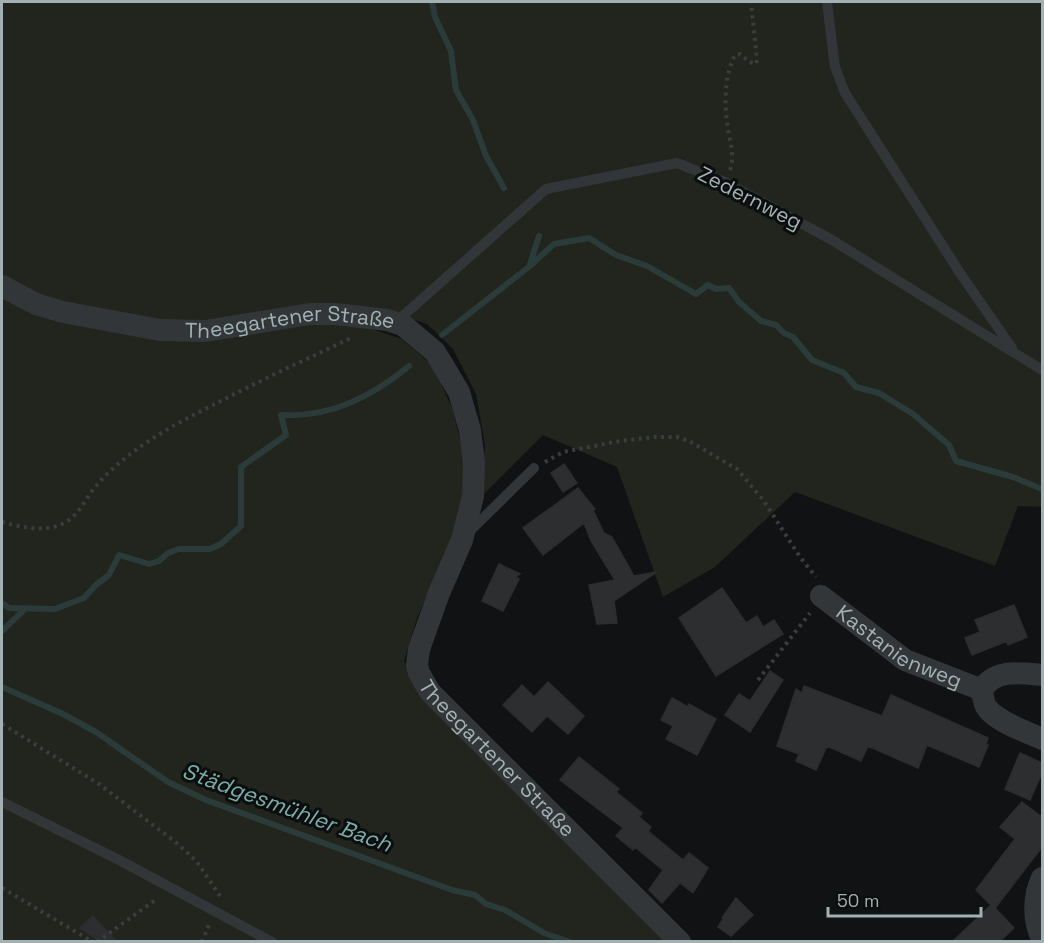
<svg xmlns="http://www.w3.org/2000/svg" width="1044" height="943" viewBox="0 0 1044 943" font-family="'Space Grotesk',sans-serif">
<rect width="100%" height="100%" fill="#111213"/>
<path fill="#21251d" d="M2 2H1042V507L1018 506 995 566 795 492 715 567 663 597 617 467 543 435 480 498 485 445 476 394 453 349 427 324 382 309 363 326 402 339 433 366 453 410 465 460 460 522 417 618 404 661 417 683 667 941H2V292L109 315 19 288 2 274Z"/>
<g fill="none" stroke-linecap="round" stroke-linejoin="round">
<path stroke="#2b3b39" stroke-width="6" d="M432 2 435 17 451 51 456 90 473 120 486 156 504 188
M530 264 539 236
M442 335 530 266 554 244 589 238 616 255 647 266 696 294 708 285 716 289 729 288 739 302 761 321 776 325 784 333 793 337 812 360 844 373 856 387 879 393 913 414 949 445 956 461 1013 477 1042 489
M2 603 9 608 55 609 84 598 97 584 109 575 119 555 149 564 159 561 168 553 179 549H210L221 544 241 526V467L286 435 281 415C329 418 373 396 409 366
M2 631 25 609
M2 687 63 714 96 732 168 782 206 800 452 890 475 895 486 904 505 910 544 933 570 942"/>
</g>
<path fill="#2c2e2f" stroke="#2b2d2f" stroke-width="1.5" d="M564 464 577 483 563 492 551 473Z
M578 488 595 509 593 510 604 533 612 537 634 576 657 572 614 601 617 623 597 624 589 585 615 580 591 541 584 523 543 555 523 528Z
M499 564 520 574 516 577 519 579 503 611 482 601Z
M722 588 746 623 757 616 763 627 774 620 783 634 716 676 679 618Z
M1014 605 1027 637 1008 645 1007 641 972 655 965 638 980 632 975 620Z
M770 671 783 680 750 732 725 715 739 694 750 701Z
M548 682 584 716 568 734 547 716 532 732 503 705 522 685 534 697Z
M804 686 882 716 891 695 988 738 986 744 988 745 979 767 927 745 918 768 868 746 861 761 827 746 816 770 796 761 799 754 777 746 796 689 802 693Z
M672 698 688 707 689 704 716 719 697 755 666 739 673 726 661 720Z
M1020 753 1042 763V773L1030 800 1005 789Z
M579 757 619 789 616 792 642 813 639 817 651 827 648 831 683 860 689 853 708 868 693 893 680 883 662 903 649 890 663 870 635 847 633 850 616 836 623 828 560 780Z
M1022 802 1042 817V847L995 908 1014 928 999 942H952L991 905 976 890 1015 839 1000 827Z
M736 898 753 915 731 936 718 927 723 919 722 918Z
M93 916 117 942H101L80 928Z"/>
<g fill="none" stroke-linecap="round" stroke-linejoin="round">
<path stroke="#383e3e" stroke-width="4" stroke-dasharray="3 4.5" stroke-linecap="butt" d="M730 170C735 155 730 143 728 129 724 105 724 76 735 55L740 54 749 62 756 64 757 60 751 2
M545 462 563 452 620 441 655 437H677L689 441 737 469 764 501 800 557 816 577
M2 522C21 527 45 533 64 523 80 515 85 498 96 486 108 472 122 460 137 449 162 431 191 416 219 402 263 379 307 359 351 338
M758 680 810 613
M2 724 99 784 178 844 197 862 220 896
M2 888 93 942
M97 942 158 898
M202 942 209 925"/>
<path stroke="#323638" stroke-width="10" d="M827 2 835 67 845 93 960 273 1012 348
M396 322 546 189 677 163 725 182 832 240 1042 370
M468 533 534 468
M2 802 121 861 272 942"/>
<g stroke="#323638" stroke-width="22">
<path id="s1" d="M2 286 36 304 63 312 160 330 205 331 310 314H335L387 320 403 325 435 352 459 392 470 430 474 463 473 496 462 540 439 593 419 649 417 665 419 673 430 692 680 942"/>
<path id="s2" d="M821 596 905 660 982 690"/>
<path d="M1042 675C1022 673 994 668 982 690 983 696 983 703 987 708 997 722 1027 732 1042 739"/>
<path d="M1042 878C1033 897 1033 920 1042 939"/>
</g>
</g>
<g text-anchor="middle" stroke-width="6" stroke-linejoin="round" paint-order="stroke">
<g font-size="21" fill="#a2b1b3" stroke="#0c0d0e">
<text transform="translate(750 198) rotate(27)" y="7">Zedernweg</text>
<text dy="7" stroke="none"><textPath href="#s1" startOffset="296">Theegartener Straße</textPath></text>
<text dy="7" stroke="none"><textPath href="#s2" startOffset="94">Kastanienweg</textPath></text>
<text dy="7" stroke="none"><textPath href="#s1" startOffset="908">Theegartener Straße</textPath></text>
</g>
<g font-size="22" font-style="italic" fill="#79afa8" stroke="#0c0d0e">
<text transform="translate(287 807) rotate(20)" y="8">Städgesmühler Bach</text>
</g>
</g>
<rect width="1044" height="943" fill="none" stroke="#a2b1b3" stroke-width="6"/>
<path d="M828 907v9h153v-9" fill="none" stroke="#a2b1b3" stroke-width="3"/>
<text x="837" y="907" font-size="18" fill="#a2b1b3" stroke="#0c0d0e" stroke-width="4.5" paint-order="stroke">50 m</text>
</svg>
